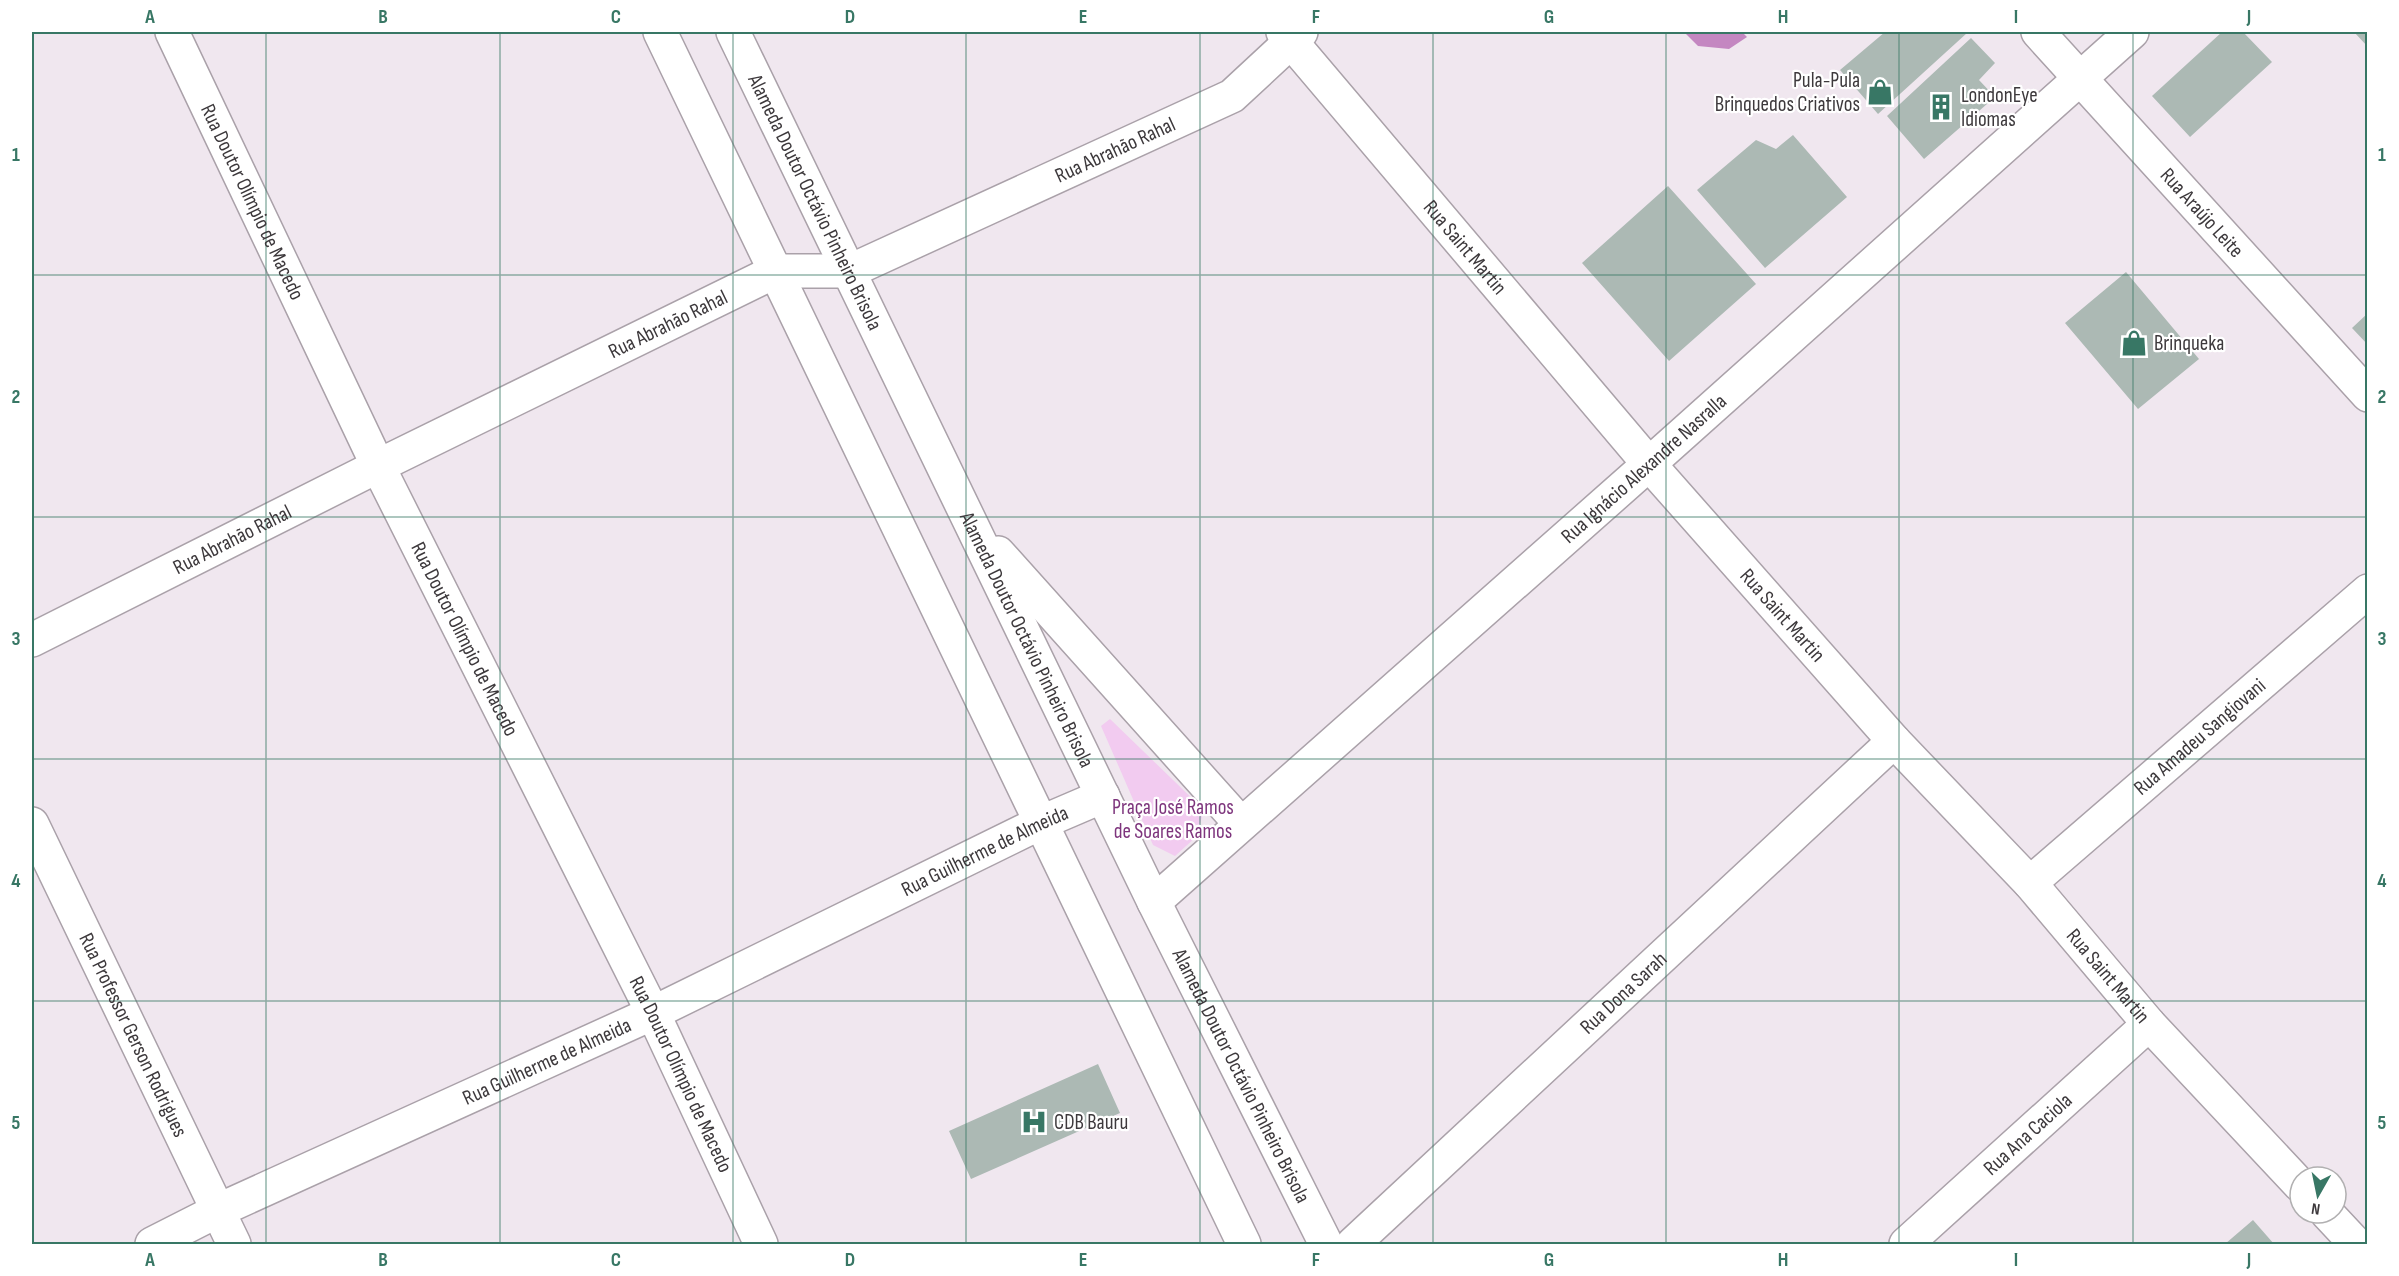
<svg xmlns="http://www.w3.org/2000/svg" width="2399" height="1276" viewBox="0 0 2399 1276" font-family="'Sofia Sans Condensed',sans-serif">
<rect width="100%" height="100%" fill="#f0e7ef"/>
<path fill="#f2cbf0" d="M1110 719 1204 810 1196 837 1175 856 1153 845 1101 726Z"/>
<path fill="#c487c1" d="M1684 32H1742L1747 37 1729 49 1698 46Z"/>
<path fill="#acb9b4" d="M1885 32 1967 33 1878 114 1840 70Z
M2222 32H2243L2272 62 2190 137 2152 96Z
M2354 32H2368V47Z
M1971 38 1995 63 1979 80 1995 97 1924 159 1887 116Z
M1793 135 1847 197 1765 268 1697 190 1756 140 1776 149Z
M1668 186 1756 284 1669 361 1582 263Z
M2126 272 2199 359 2138 409 2065 323Z
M2368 313V345L2352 328Z
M1098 1064 1120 1113 971 1179 949 1131Z
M2253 1220 2274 1244H2225Z"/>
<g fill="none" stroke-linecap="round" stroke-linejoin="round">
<g stroke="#aaa1a9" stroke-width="36">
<g id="minor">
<path id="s1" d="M172 32 378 466 653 1013 761 1244"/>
<path id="s2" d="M1283 32 1649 464 1894 741 2030 883 2149 1024 2300 1185"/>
<path id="s3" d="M2038 32 2368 395"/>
<path id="s4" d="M32 640 378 466 776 271H850L1232 96 1301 32"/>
<path id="s5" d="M32 824 234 1244"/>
<path id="s6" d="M2030 883 2368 591"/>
<path id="s7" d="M1154 902 1649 464 2132 32"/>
<path d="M2327 1213 2356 1244"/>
<path id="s8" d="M152 1244 217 1211 653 1013 1040 823 1103 796"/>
<path id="s9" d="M1353 1244 1894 741"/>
<path id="s10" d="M1906 1244 2149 1024"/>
</g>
</g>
<g stroke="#aaa1a9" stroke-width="36">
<g id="tertiary">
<path d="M660 32 1244 1244"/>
<path id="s11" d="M733 32 1154 902 1326 1244"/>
<path d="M998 553 1241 824"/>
</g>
</g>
<use href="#minor" stroke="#fff" stroke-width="33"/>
<use href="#tertiary" stroke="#fff" stroke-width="33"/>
</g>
<path fill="none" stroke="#387765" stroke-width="1.5" stroke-opacity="0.55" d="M266 32V1244M500 32V1244M733 32V1244M966 32V1244M1200 32V1244M1433 32V1244M1666 32V1244M1899 32V1244M2133 32V1244M32 275H2368M32 517H2368M32 759H2368M32 1001H2368"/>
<defs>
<g id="shop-bare" transform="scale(2.07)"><path d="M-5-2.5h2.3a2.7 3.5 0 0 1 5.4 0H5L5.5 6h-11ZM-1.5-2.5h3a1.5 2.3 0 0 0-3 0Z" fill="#387765" stroke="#fff" stroke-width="2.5" paint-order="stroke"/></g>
<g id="building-bare" transform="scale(2.07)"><path d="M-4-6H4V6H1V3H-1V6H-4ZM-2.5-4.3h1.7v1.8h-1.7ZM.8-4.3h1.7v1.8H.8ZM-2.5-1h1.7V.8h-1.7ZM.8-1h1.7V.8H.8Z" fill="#387765" stroke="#fff" stroke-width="2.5" paint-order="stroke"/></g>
<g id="hospital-bare" transform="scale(2.07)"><path d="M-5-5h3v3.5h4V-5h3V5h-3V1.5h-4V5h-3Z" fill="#387765" stroke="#fff" stroke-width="2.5" paint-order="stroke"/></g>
</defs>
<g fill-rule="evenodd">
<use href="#shop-bare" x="1880" y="92"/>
<use href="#building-bare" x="1941" y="107"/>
<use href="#shop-bare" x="2134" y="343"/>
<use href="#hospital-bare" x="1034" y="1122"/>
</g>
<g text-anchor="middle" stroke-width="4.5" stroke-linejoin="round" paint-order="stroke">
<g font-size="21" fill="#3d393c" stroke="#fff" text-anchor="start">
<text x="1860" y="87" text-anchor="end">Pula-Pula<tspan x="1860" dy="24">Brinquedos Criativos</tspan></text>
<text x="1961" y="102">LondonEye<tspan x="1961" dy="24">Idiomas</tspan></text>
<text x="2154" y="350">Brinqueka</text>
<text x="1054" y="1129">CDB Bauru</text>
</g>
<g font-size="21" fill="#3d393c" stroke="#fff">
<text dy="7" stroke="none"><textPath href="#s4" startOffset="1196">Rua Abrahão Rahal</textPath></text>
<text dy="7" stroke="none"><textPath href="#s11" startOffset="189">Alameda Doutor Octávio Pinheiro Brisola</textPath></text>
<text dy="7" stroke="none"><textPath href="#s1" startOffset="188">Rua Doutor Olímpio de Macedo</textPath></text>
<text dy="7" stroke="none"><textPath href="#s3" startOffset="244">Rua Araújo Leite</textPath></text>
<text dy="7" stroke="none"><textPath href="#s2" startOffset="282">Rua Saint Martin</textPath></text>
<text dy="7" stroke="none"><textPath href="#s4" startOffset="710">Rua Abrahão Rahal</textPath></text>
<text dy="7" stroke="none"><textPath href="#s7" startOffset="654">Rua Ignácio Alexandre Nasralla</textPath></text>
<text dy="7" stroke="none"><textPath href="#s4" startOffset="224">Rua Abrahão Rahal</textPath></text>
<text dy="7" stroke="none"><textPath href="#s2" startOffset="768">Rua Saint Martin</textPath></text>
<text dy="7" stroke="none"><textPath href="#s1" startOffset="674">Rua Doutor Olímpio de Macedo</textPath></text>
<text dy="7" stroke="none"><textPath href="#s11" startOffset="675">Alameda Doutor Octávio Pinheiro Brisola</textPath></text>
<text dy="7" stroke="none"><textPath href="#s6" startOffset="224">Rua Amadeu Sangiovani</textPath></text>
<text dy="7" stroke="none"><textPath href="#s8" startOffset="921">Rua Guilherme de Almeida</textPath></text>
<text dy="7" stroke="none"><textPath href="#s2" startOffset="1254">Rua Saint Martin</textPath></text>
<text dy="7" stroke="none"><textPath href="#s9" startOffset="369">Rua Dona Sarah</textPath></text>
<text dy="7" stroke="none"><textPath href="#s5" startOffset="234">Rua Professor Gerson Rodrigues</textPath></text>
<text dy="7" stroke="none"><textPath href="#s8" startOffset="435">Rua Guilherme de Almeida</textPath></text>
<text dy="7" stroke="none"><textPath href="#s1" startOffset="1160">Rua Doutor Olímpio de Macedo</textPath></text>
<text dy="7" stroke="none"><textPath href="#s11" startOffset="1161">Alameda Doutor Octávio Pinheiro Brisola</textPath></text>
<text dy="7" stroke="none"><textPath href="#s10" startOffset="164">Rua Ana Caciola</textPath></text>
</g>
<g font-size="21" fill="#7e357d" stroke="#fff">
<text x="1173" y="814">Praça José Ramos<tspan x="1173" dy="24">de Soares Ramos</tspan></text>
</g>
</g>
<rect width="2399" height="1276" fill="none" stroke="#ffffff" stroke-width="66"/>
<g transform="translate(2318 1195) rotate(189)"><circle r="28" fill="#ffffff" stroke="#b1b0b1" stroke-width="1.5"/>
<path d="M0-4.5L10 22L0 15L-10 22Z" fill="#387765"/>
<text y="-9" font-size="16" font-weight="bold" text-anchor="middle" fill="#3d393c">N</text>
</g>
<rect x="33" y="33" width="2333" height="1210" fill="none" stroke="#387765" stroke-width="2"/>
<g font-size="20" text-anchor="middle" font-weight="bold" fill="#387765">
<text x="150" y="23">A</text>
<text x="383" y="23">B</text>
<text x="616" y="23">C</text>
<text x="850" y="23">D</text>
<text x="1083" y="23">E</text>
<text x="1316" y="23">F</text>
<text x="1549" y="23">G</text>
<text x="1783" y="23">H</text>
<text x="2016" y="23">I</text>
<text x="2249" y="23">J</text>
<text x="16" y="161">1</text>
<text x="2382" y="161">1</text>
<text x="16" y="403">2</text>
<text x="2382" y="403">2</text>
<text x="16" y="645">3</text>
<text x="2382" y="645">3</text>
<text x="16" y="887">4</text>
<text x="2382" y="887">4</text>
<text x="16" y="1129">5</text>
<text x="2382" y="1129">5</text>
<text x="150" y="1266">A</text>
<text x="383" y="1266">B</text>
<text x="616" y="1266">C</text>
<text x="850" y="1266">D</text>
<text x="1083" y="1266">E</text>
<text x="1316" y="1266">F</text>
<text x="1549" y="1266">G</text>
<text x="1783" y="1266">H</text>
<text x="2016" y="1266">I</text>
<text x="2249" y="1266">J</text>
</g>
</svg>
